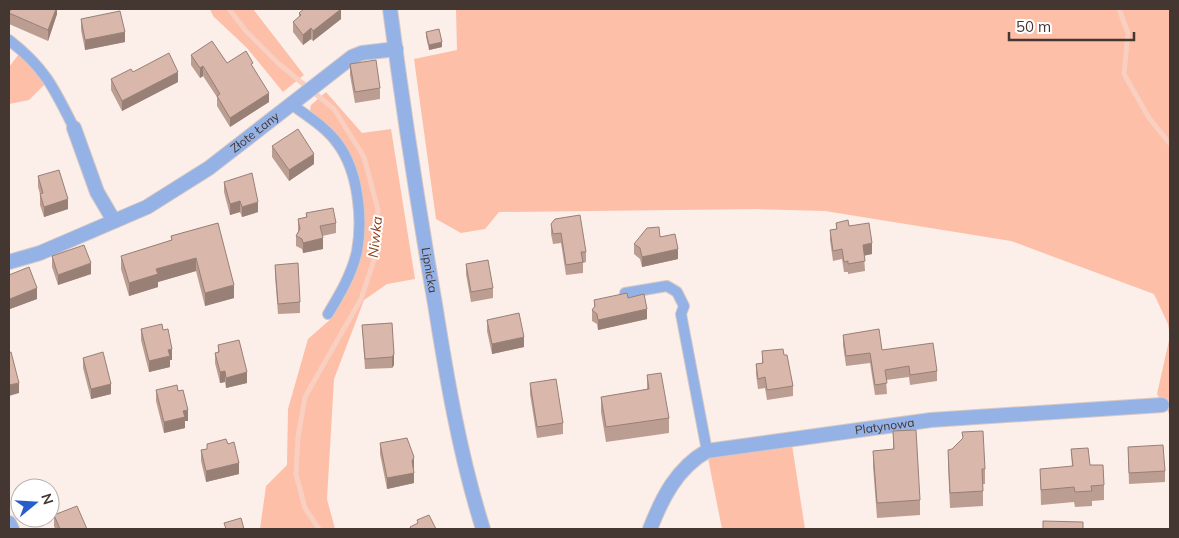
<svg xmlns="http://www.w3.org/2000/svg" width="1179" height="538" viewBox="0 0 1179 538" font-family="Mulish,sans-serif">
<rect width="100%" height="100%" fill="#fceee9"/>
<path fill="#fdbfa7" d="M210 9H253L304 75 283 92 247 48 213 16Z
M456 9H1170V415L1157 394 1170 336 1168 324 1154 294 1011 241 825 211 755 209 499 212 485 229 461 233 436 219 414 59 457 50Z
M19 54 33 64 45 84 29 100 9 104V67Z
M326 92 362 133 391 129 415 279 387 284 364 300 334 379 327 499 335 529H260L266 486 287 465 288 409 308 339 333 317 348 288 363 223 338 136 310 110 311 105Z
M792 445 805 529H722L708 458Z"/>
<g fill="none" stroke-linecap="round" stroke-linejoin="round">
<path stroke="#f8cfc0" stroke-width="5" d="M229 9 246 31 279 64 334 109 364 157 378 210 374 260 361 299 305 397 298 437 296 474 305 508 319 529
M1119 9 1128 33 1124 74 1149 118 1170 144"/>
<g stroke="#d7c9c4" stroke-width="12">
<path id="service" d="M9 40C45 68 54 88 74 128
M291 104C307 116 326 127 338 144 358 171 363 218 357 251 352 274 340 294 328 314
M625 293 667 286 677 292 684 306 681 314 707 451"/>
</g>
<g stroke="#d7c9c4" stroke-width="16">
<g id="minor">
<path d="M74 128 97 192 114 221"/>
<path id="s1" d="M9 262 40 253 147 207 209 168 352 57 362 53 396 49"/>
<path d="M9 523 12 529"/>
<path id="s2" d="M650 529C662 498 677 468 707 451L931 420 1162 405"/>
</g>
</g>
<g stroke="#d7c9c4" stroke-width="16">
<g id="tertiary">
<path id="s3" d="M390 9C403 108 418 206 435 304 447 380 460 456 483 529"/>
</g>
</g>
<use href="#service" stroke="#95b2e7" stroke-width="10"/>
<use href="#minor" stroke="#95b2e7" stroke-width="14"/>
<use href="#tertiary" stroke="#95b2e7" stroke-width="14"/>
</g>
<path fill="#bb9d92" d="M57 9V14L48 41 9 24V13Z
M299 13 341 19 313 41 311 39 303 45 293 32V22L299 17Z
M81 19 125 42 85 50 81 30Z
M426 32 442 47 429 50 426 37Z
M191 55 253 69 269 102 230 127 217 106V97L203 76 200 78 191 65Z
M350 64 380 88V99L355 103 350 75Z
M133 72 178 82 122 111 111 90V79Z
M272 146 314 164 289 181 272 157Z
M38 176 68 209 44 217 40 205V194L38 187Z
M224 182 258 212 242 217 240 212 230 215 224 192Z
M306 213 336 223V233L322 236 323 249 303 253 302 249 296 246V236L298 232V219L306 218Z
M218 223 234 298 205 306 196 271 158 282V287L129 296 121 269V256L171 240V236Z
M836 223 849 226 872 254 864 255 865 271 848 274V272H844L842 259 833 261 830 240V230L836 229Z
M551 224 586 252V262L583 263V273L566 275 561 243 553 244 551 234Z
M660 237 678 259 642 267 640 259 634 254V244Z
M52 256 91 274 58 285 52 267Z
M466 264 493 288V298L471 302 466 274Z
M275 265 300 302V313L278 314 275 276Z
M9 275 37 299 10 309 9 305Z
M628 298 647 319 598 330 597 324 592 321V310L594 308V300Z
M487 320 524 347 492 354 487 331Z
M392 323 394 365 392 368 365 369 362 325Z
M141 329 172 360H170V367L149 372 141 340Z
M843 335 937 371V381L910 385 909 377 886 380 887 394 875 395 870 363 846 366 843 345Z
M218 345 247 383 226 388 225 382 220 383 215 363V353L218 352Z
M762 351 784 355 793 386V396L767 400 765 388 758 389 756 374V364L762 363Z
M83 358 111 394 91 399 83 368Z
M647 375 669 418V433L606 442 601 412V397L647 389Z
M530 383 563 423V434L537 438 530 394Z
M156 390 178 391 188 421H185V428L164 433 156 401Z
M893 431 920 500V515L877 518 873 466V451L893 449Z
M380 443 414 468 413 469 414 483 387 489 380 454Z
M207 444H228L239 474 206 482 201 461V450L207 449Z
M1128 447 1165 471V482L1129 484Z
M1071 449 1090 465 1104 485V500L1092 501V506L1075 507 1074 502 1041 505 1040 469 1072 467Z
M948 450 985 469V484H983V506L950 508 948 465Z
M54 515 87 529H55L54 526Z"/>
<path fill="#988077" d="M56 9H57V14L48 41V30Z
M341 9V19L313 41V31Z
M311 28V39L303 45V35Z
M125 32V42L85 50V40Z
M442 42V47L429 50V45Z
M203 66V76L200 78V68Z
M178 72V82L122 111V101Z
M269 93V102L230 127V118Z
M314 154V164L289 181V170Z
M68 199V209L44 217V207Z
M240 201V212L230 215V204Z
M258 202V212L242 217V207Z
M323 238V249L303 253V243Z
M872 243V254L863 256V245Z
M678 249V259L642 267V257Z
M196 258V271L158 282V287L129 296V283L156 269Z
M91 263V274L58 285V275Z
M234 285V298L205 306V293Z
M37 288V299L10 309V299Z
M647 309V319L598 330V320Z
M524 337V347L492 354V344Z
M172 349V360H170V367L149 372V361L168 350Z
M394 354V365L392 368V357Z
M225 371V382L220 383V372Z
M247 372V383L226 388V378Z
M19 383V393L9 396V385Z
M111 384V394L91 399V389Z
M188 410V421H185V428L164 433V422L183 411Z
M414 457V468L412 472V461Z
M239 463V474L206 482V471Z
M414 473V483L387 489V478Z"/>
<path fill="#d9b7aa" stroke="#988077" d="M11 9H56L48 30 9 13Z
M304 9H341L313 31 311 28 303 35 293 22 301 15 299 13Z
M120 11 125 32 85 40 81 19Z
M439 29 442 42 429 45 426 32Z
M212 41 227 63 246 51 253 63 251 64 269 93 230 118 217 96 220 94 203 66 200 68 191 55Z
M169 53 178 72 122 101 111 79 131 69 133 72Z
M376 60 380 88 355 92 350 64Z
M298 129 314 154 289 170 272 146Z
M59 170 68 199 44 207 40 194 43 193 38 176Z
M252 173 258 202 242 207 240 201 230 204 224 182Z
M333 208 336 223 320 226 323 238 303 243 302 239 296 236 300 229 298 219 307 217 306 213Z
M580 215 586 252H581L583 262 566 265 561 233 553 234 551 224 555 219Z
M848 220 849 226 869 223 872 243 863 245 865 261 848 264V261L844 262 842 249 833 251 830 230 837 229 836 223Z
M218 223 234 285 205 293 196 258 156 269 158 274 129 283 121 256 172 240 171 236Z
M659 227 660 237 675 234 678 249 642 257 640 248 634 244 647 228Z
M84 245 91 263 58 275 52 256Z
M488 260 493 288 471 292 466 264Z
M298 263 300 302 278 304 275 265Z
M29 267 37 288 10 299 9 295V275Z
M627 293 628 298 644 294 647 309 598 320 597 314 592 310 595 306 594 300Z
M519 313 524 337 492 344 487 320Z
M392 323 394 354 392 357 365 359 362 325Z
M162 324 163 330 168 329 172 349 168 350 170 356 149 361 141 329Z
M879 329 882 350 933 343 937 371 910 375 909 366 885 370 887 383 875 385 870 353 846 356 843 335Z
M239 340 247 372 226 378 225 371 220 372 215 353 219 352 218 345Z
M783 349 784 355H787L793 386 767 390 765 377 758 379 756 364 763 363 762 351Z
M11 352 19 383 9 385V353Z
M103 352 111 384 91 389 83 358Z
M661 373 669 418 606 427 601 397 649 389 647 375Z
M556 379 563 423 537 427 530 383Z
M177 385 178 391 183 390 188 410 183 411 185 417 164 422 156 390Z
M916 430 920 500 877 503 873 451 894 449 893 431Z
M983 431 985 469H982L983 491 950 493 948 450 952 449 963 438 962 432Z
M407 438 414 457 412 461 414 473 387 478 380 443Z
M226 439 228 444 234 442 239 463 206 471 201 450 207 449V444Z
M1163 445 1165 471 1129 473 1128 447Z
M1088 448 1090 465H1103L1104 485 1091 486 1092 491 1075 492 1074 487 1041 490 1040 469 1073 466 1071 449Z
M77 506 87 529H60L54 515Z
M429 515 436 529H411L410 527 418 523 417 520Z
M241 518 244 529H226L224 523Z
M1043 521 1083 522V529H1043Z"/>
<g text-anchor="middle" stroke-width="4" stroke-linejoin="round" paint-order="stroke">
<g font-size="12" fill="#443631" stroke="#fff">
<text dy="4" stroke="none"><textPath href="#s1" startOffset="280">Złote Łany</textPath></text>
<text dy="4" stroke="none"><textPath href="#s3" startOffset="264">Lipnicka</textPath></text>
<text dy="4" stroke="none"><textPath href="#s2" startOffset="278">Platynowa</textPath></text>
</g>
<g font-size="14" font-style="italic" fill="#8d3912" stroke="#fff">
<text transform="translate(375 237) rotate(-84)" y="5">Niwka</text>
</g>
</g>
<rect width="1179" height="538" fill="none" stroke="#443631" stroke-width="20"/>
<g transform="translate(35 503) rotate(72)"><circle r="24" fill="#ffffff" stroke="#b4afad"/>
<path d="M0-4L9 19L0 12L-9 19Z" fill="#285ecc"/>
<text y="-8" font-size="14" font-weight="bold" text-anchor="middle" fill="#443631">N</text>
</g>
<path d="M1009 32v8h125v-8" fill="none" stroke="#443631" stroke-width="2.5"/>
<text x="1016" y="32" font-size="15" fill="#443631" stroke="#ffffff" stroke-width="4" paint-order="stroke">50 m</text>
</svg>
